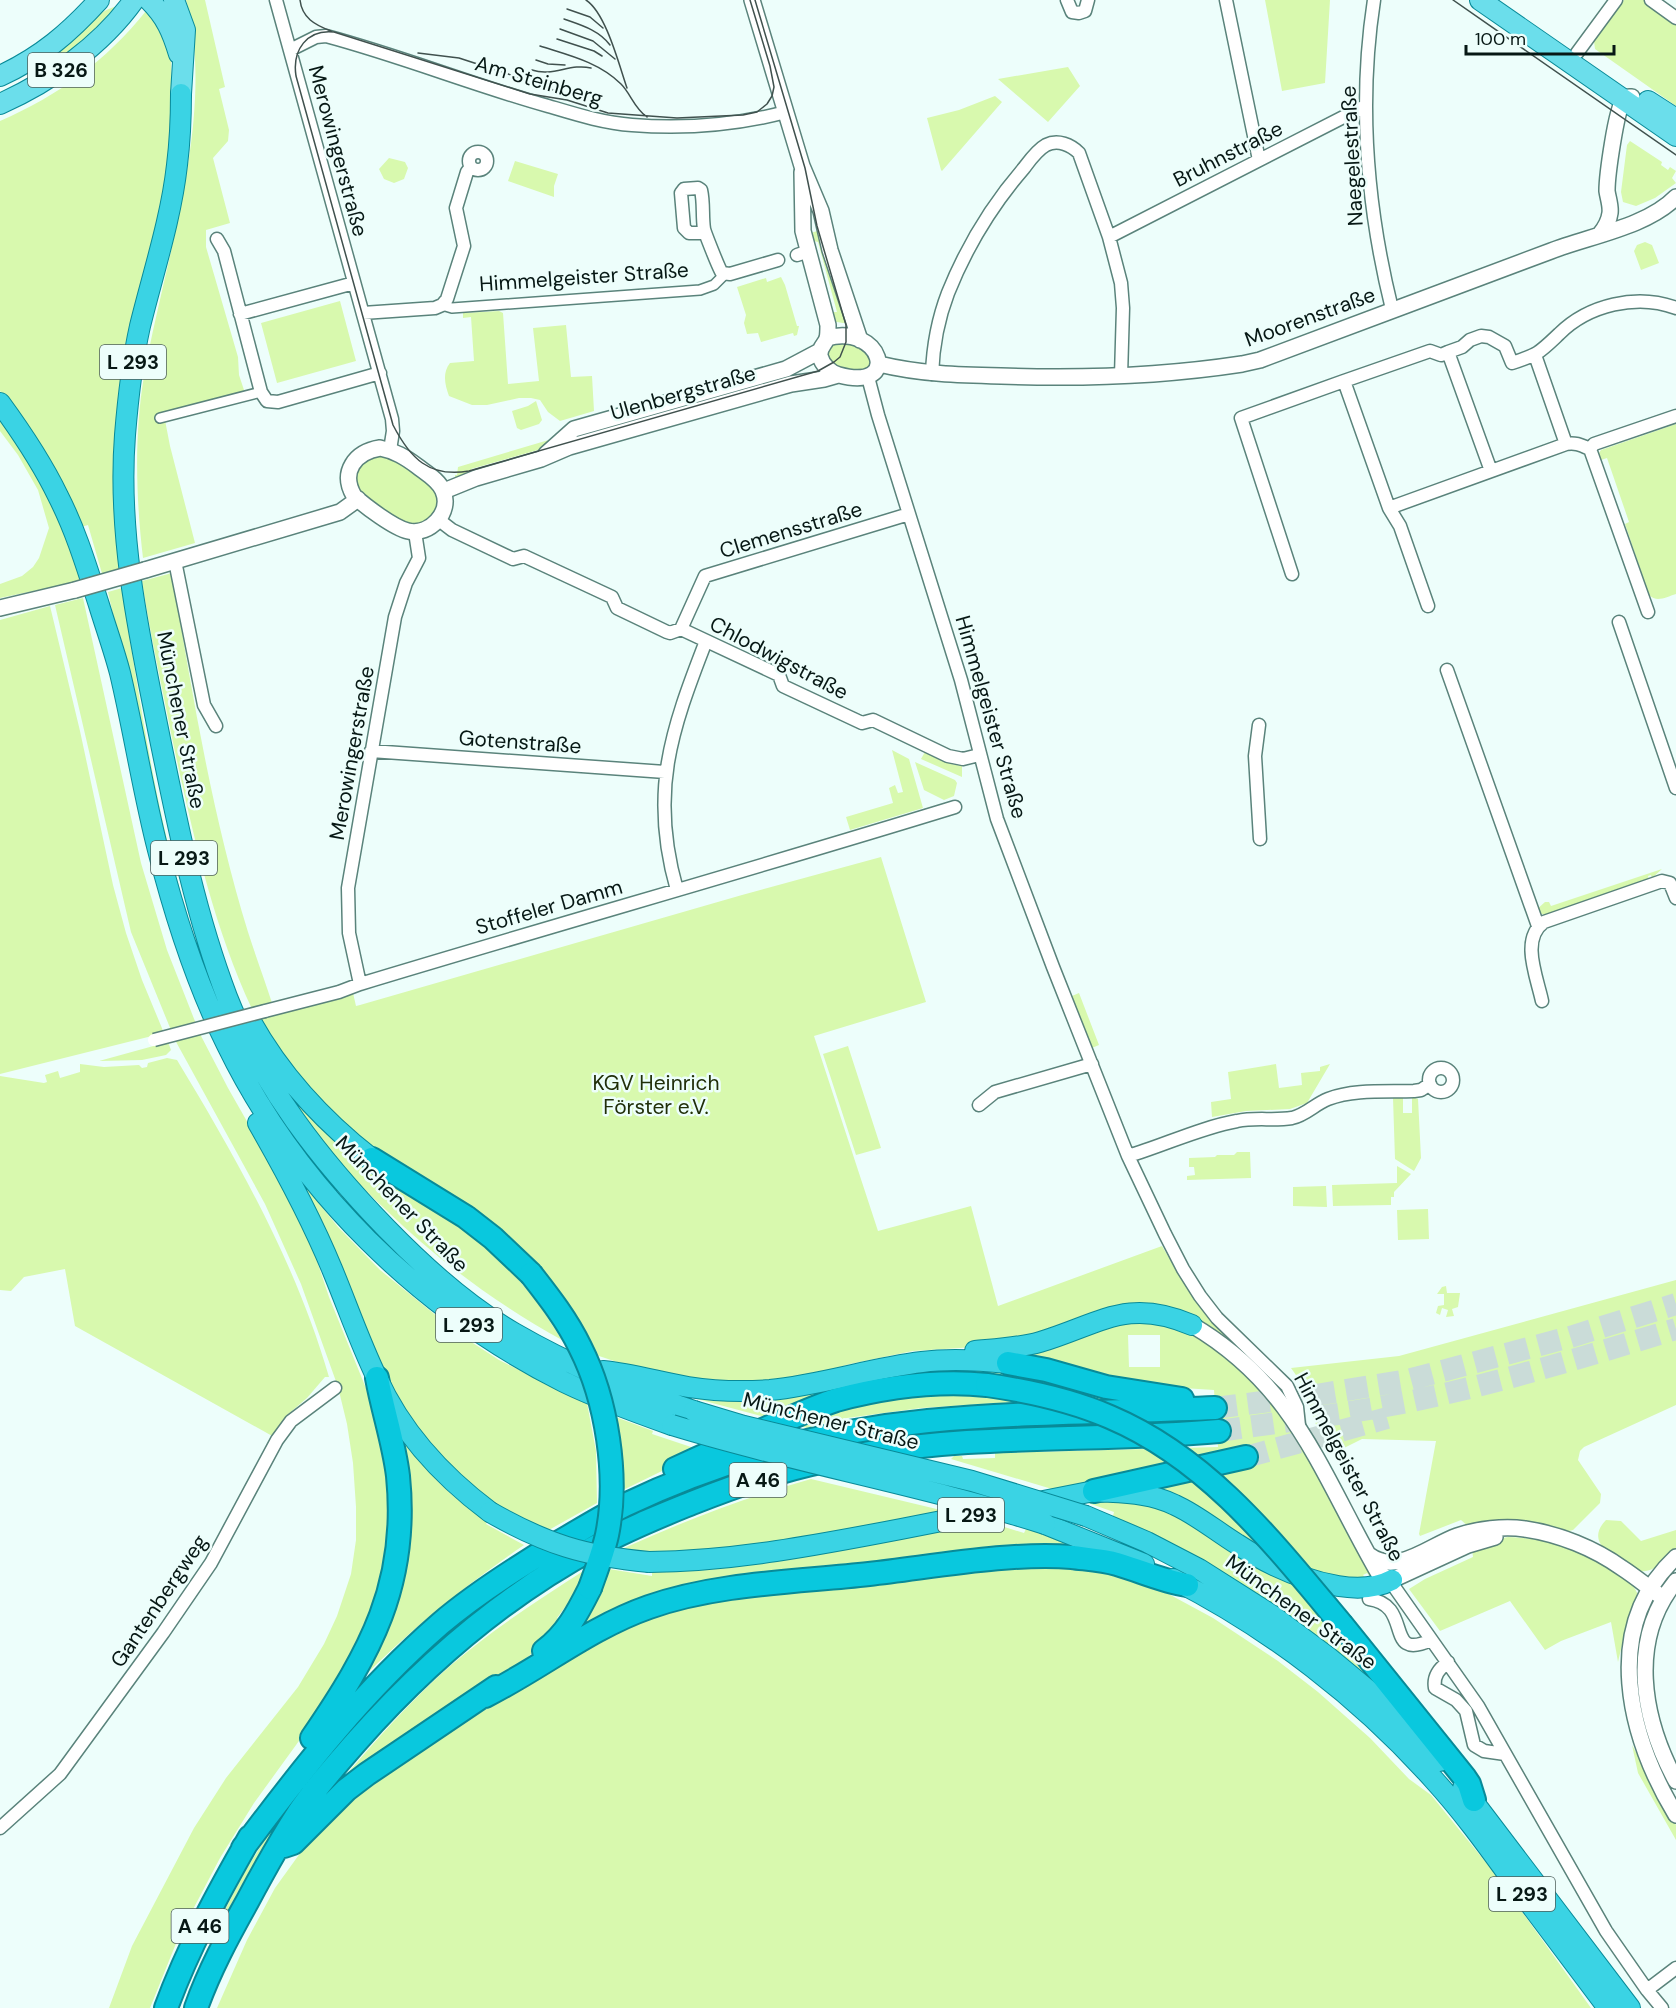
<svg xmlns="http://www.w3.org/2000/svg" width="1676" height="2008" viewBox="0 0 1676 2008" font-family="'DM Sans',sans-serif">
<rect width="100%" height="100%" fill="#edfefb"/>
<path fill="#d8f9ae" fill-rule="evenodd" d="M186 0H205L225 87 219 89 229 130 228 141 213 158 230 223 206 230V247L238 357 239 375 244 390 241 394 164 415 170 446 195 543 143 558C136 499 134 435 144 376 164 262 217 113 186 0Z
M1265 0H1330L1325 83 1282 91Z
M1624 0H1646L1676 22V106L1595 49 1594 41Z
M118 6 65 59 0 96V92C16 85 33 78 46 66 67 48 89 12 118 6Z
M146 11 162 31 171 62 173 111 170 169 150 254 121 572 103 577 88 525 81 527 30 432 0 391V121C58 96 107 60 146 11Z
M1068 67 1080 86 1048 122 998 79Z
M995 96 1002 102 942 171 941 170 927 118 959 110Z
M1630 141 1662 162 1661 165 1668 170 1670 167 1676 171 1672 178 1676 183 1655 198 1636 206 1623 202 1621 192 1627 145Z
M389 158 405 162 408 168 404 179 394 183 384 179 379 169Z
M515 161 558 174 554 186V197L508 181Z
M821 230 850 322 843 323 831 321 830 312H837L818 242 809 240 807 234Z
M1645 242 1652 245 1659 263 1641 270 1634 251 1637 245Z
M781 277 785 285 797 326H799L797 335 794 336 793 333 761 342 758 333 747 334 744 323 746 315 737 287 766 278 767 282Z
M340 301 356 361 277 383 261 323Z
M499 311 503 313 508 384 539 381 533 328 566 325 571 377 592 376 594 411 560 421 548 412 540 400 531 398H519L487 405H472L449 396C445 385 442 373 450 363L474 361 471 317 463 318V313Z
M832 341 863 346 874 361 865 373 833 367 828 363 826 349Z
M536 401 542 420 539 424 521 430 517 428 512 411 528 406Z
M0 413C38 464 62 521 81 581L0 598V584L22 576 33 567 39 558 49 528 38 490 18 455 0 431Z
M1676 424V594C1666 597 1657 603 1649 595L1625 524 1629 522 1607 458 1601 460 1599 453 1601 450Z
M552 439 545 448 471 469 472 474 455 479V475H457L458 467Z
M373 454 398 459 430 483 439 497 436 514 419 526 405 525 360 494 355 476 358 466Z
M172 573C192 693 212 815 248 932 256 957 265 981 273 1006L252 1009C212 923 192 830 172 738 162 686 150 634 142 581Z
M122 588C157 811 184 1019 340 1196 368 1227 398 1260 432 1285 441 1291 451 1296 461 1300 478 1309 496 1318 513 1328 571 1357 628 1387 685 1416L679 1421 553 1368 470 1317 387 1248 327 1184 267 1102 215 1003 171 872 108 592Z
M83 598 141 863 167 950 200 1034 228 1088 282 1183 314 1252 329 1297 376 1413 393 1502 379 1600 325 1705 254 1803 220 1858 179 1936 150 2008H109L132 1946 194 1828 226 1778 298 1687 324 1644 337 1616 351 1574 356 1540V1507L353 1463 347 1424 338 1387 301 1284 265 1204 175 1040 131 932 55 605Z
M50 606 80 731 113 885 126 933 142 980 164 1033 0 1074V620Z
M892 750 909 759 923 808 850 830 846 817 893 803 889 788 895 785 898 793 903 792Z
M926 750 951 764 962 766V777L921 759Z
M915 762 955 780 957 783 954 796 944 800 924 790Z
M881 857 926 1002 814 1036 878 1231 971 1206 998 1306 1162 1246 1178 1273 1280 1388 1285 1397 1185 1316 1062 1329 991 1346 913 1351 850 1364 794 1380 725 1383 647 1372 596 1355C577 1315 563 1293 534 1260L532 1261 355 1136 311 1095 257 1019 353 993 356 1006 360 1005 742 895Z
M1662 869 1652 878 1651 875 1648 876 1649 880 1547 916 1535 911 1545 902H1549L1551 906Z
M1079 993 1099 1045 1092 1048 1072 996Z
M168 1042 171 1050 166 1055 142 1060 99 1061Z
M848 1046 881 1148 856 1155 823 1054Z
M167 1058 177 1060C238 1161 296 1263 329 1377H325L307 1398 286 1416 274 1437 75 1326 65 1269 24 1277 11 1291 0 1290V1076L44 1083 47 1082 45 1075 58 1071 60 1078 80 1072V1064L104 1067 139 1065 142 1068 147 1067 148 1063Z
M1276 1064 1279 1088 1302 1085 1301 1073 1320 1071V1067L1330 1064 1307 1103 1290 1109 1246 1111 1212 1117 1211 1102 1231 1099 1228 1072Z
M1412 1097 1418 1099 1421 1158 1414 1171 1395 1159 1393 1098H1403V1113H1412Z
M292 1099 323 1129 444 1211 521 1276 518 1279 538 1303 562 1340C497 1304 440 1262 386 1210 350 1176 318 1141 292 1099Z
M1237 1152H1250L1251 1178 1187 1180V1176L1195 1175 1194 1167H1189V1158L1215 1157 1217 1155H1234Z
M1397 1166 1411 1174 1394 1192V1197H1391V1205L1333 1206 1332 1185 1397 1183Z
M300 1180 338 1227 380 1270 459 1334 499 1360 587 1403 596 1451 597 1503 547 1531 496 1509 421 1439 386 1377Z
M1326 1186 1327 1207 1293 1206V1187Z
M1428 1209 1429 1239 1398 1240 1397 1210Z
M1676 1280V1405L1584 1447 1580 1451 1578 1460 1601 1494 1600 1503 1573 1530 1565 1532 1469 1527 1461 1520 1420 1536 1419 1534 1436 1441 1362 1439 1334 1453C1316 1435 1312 1411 1304 1389 1301 1382 1296 1375 1291 1368L1399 1356Z
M1446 1286 1447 1293H1460L1458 1307 1452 1309 1454 1316 1446 1317 1448 1310 1442 1308 1440 1315 1436 1313 1438 1306 1444 1305V1294H1437L1442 1287Z
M1115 1319 1178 1324 1242 1366 1293 1426 1365 1560 1374 1581 1367 1573 1363 1575 1368 1582 1313 1576 1212 1471 1125 1475 1052 1489 951 1459 954 1456H962L963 1459 995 1458V1453L1218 1447 1214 1390 1152 1386 1014 1358ZM1128 1335H1160V1367H1129Z
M936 1368 1000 1369 1115 1399H1088L986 1376 772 1419 667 1391Z
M946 1389 1034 1401 921 1408 847 1418 807 1428 788 1423 816 1413Z
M613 1416 653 1431 652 1434 703 1451 621 1491Z
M402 1439C426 1471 453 1500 487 1521L486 1524 524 1545C465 1586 409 1630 359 1682L372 1657Z
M1190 1476 1280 1563 1146 1485Z
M811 1479 945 1511 735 1551 652 1552 622 1549C684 1521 746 1497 811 1479Z
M1144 1499 1292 1577 1329 1623 1320 1632 1316 1631 1323 1636 1327 1633 1330 1637 1336 1632 1376 1684C1293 1614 1213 1560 1113 1516L1114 1512 1085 1502Z
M1606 1520 1621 1521 1641 1541 1676 1530V1548C1665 1557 1656 1573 1641 1571 1622 1560 1581 1546 1606 1520Z
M985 1521 1024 1533 1026 1529 1033 1531 1101 1556 838 1573 574 1631 592 1608 609 1569 652 1576V1571L703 1570 768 1563Z
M1508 1537C1545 1538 1577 1548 1609 1567 1622 1576 1632 1580 1638 1595L1627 1623 1618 1662 1611 1622 1561 1641 1545 1650 1510 1601 1440 1631 1409 1589 1425 1579 1473 1557 1472 1549 1494 1540Z
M553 1556 416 1665 355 1726 272 1834 237 1893 218 1930 215 1929 244 1873 274 1825 328 1753 416 1660 475 1611Z
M1025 1566 1103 1570 1152 1585 1213 1618 1278 1661 1318 1692 1370 1738 1409 1779 1431 1795 1492 1870 1591 2008H217L247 1940 275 1888 306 1845 331 1818 361 1791 421 1750 577 1652 653 1616 711 1602Z
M585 1570 571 1599 557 1618 560 1621 544 1641 525 1660 333 1790C370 1747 407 1704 450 1666 492 1630 538 1600 585 1570Z
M1632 1745 1676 1825V1840L1638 1773Z"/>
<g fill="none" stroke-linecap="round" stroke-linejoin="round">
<path stroke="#cadcd8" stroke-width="22" stroke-dasharray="22 11" stroke-linecap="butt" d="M1215 1408 1316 1395 1408 1380 1570 1337 1676 1304
M1219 1431C1282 1422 1345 1414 1408 1402 1499 1383 1587 1356 1676 1329
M1246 1457 1387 1418"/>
<g stroke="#5a837b" stroke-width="12">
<path id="pedestrian" d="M442 305 452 308 700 290 714 285 725 274
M160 418 261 392"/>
</g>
<g stroke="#5a837b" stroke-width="15">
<path id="minor" d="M276 0 392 419 393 431 390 450
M1067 0 1072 12 1079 13 1085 11 1088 0
M1226 0 1259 160
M1374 0C1358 104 1367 208 1392 309
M1651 0 1676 18
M290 50 316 37 326 36C401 56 473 85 548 106 575 114 603 123 632 125 683 129 736 125 786 112
M1577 53 1616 0
M469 161a9 9 0 1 1 18 0a9 9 0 1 1-18 0Z
M704 230 700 233H689L684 228 681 193 684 189 698 188 701 190C704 203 702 216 704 229 705 233 719 269 722 273L730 274 778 260
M1109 237 1365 106
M217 239 224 251 261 392 267 401 278 402 380 373
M797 255 809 251
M363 313 435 308 442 305 447 299 464 246 456 208 467 172 471 167
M240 314 354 283
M1448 352 1462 347 1470 340 1481 336 1489 337 1505 346 1512 363C1539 354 1539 353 1559 334 1588 305 1637 293 1676 308
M1535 355 1566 444
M932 374C933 346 938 319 948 293 966 248 992 205 1024 168 1030 160 1037 150 1046 145 1058 139 1071 145 1079 153L1109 237 1121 283 1123 308 1121 376
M868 377 878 415 961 680 997 819 1053 967 1128 1156 1165 1234 1183 1269 1200 1296 1217 1318 1287 1386 1297 1407 1299 1426
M1344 381 1430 351 1441 355 1448 352 1491 471
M1590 449 1594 444 1676 416
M1389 508 1566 444C1575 442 1581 445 1590 449L1648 612
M439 520 452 530 513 559 524 556 612 597 617 608 667 632 670 633 681 629 779 675 783 686 862 723 873 720 948 756 963 759 979 755
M175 561 204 705 216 726
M1292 574 1241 418 1344 381 1389 508 1400 526 1428 606
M1619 622 1676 788
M681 629 705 576 909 514
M1447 670 1538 926
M1259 725 1255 756 1260 839
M371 751 665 772
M677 890C649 793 671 731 706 641
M360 984 349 933 348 888 395 617 406 583 419 558 415 532
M1542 1001C1537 977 1520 939 1544 922L1662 881 1670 883 1676 898
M265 1011 339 992 360 984C558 924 757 868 955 807
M1429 1080a12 12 0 1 1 24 0a12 12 0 1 1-24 0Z
M979 1105 995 1092 1092 1064
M1128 1156C1165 1145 1199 1128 1237 1121 1255 1117 1274 1121 1292 1118 1306 1115 1315 1104 1328 1099 1354 1089 1387 1092 1414 1091L1421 1090 1430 1084
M1392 1580 1395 1588 1478 1706 1606 1931 1647 1990 1662 2008
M1369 1599C1414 1605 1383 1662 1431 1640
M1448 1662C1439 1669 1433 1676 1435 1688L1456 1700 1466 1711 1474 1745 1484 1751 1505 1754
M0 1828 60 1774 163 1633 211 1563 277 1440 291 1421 335 1388
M1647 1990 1676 1968"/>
</g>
<g stroke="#5a837b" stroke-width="18">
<path id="tertiary" d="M752 0 802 166 821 211 830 250 860 340
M802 172 803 231 828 325C828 329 828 335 827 339 824 345 819 348 820 356 822 365 831 373 839 375 903 392 881 323 827 338
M1600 234C1605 228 1609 221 1610 213 1611 206 1608 198 1607 191 1607 176 1616 109 1624 99 1626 96 1629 97 1632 97
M879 364C920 374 959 375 1001 376 1081 379 1163 376 1242 364L1260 360C1357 324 1454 287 1551 251 1589 236 1647 227 1676 197
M380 448C395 451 405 457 417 466 426 473 439 480 443 491 452 512 430 536 408 531 394 528 365 506 354 496 340 472 355 452 380 448Z
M546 454 574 429 786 369 820 351
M444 491 476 478 541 459 569 447 791 384 824 379 838 375
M145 570 340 512 358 499
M0 608 75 590
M1192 1325C1294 1385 1320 1470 1375 1567L1379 1574 1392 1580
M1369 1555C1397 1576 1429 1546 1457 1536 1477 1529 1504 1526 1525 1529 1559 1534 1594 1548 1622 1568 1636 1577 1649 1588 1663 1598
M1676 1557C1600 1628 1629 1737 1676 1815
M1392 1580 1468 1545 1495 1537
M1676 1581C1628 1640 1642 1718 1676 1781"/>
</g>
<g stroke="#088a98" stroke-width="22">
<path id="primary" d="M149 0C166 17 172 31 179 54
M174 0 185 30 181 94
M1480 0 1676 136
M0 76C41 57 69 33 99 0
M1648 101 1676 119
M0 104C51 81 101 46 134 0"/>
</g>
<g stroke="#088a98" stroke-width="22">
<path id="trunk" d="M181 94C181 118 180 141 177 165 171 219 153 273 140 326 132 362 128 398 125 435 117 537 140 639 160 739 178 827 195 913 227 997 262 1086 321 1161 387 1229 425 1268 467 1306 514 1333 571 1366 631 1391 694 1411
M0 403C22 433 42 463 58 496 76 531 87 568 99 605 106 628 114 650 120 673 134 732 143 792 158 850 175 917 196 983 227 1045 297 1189 421 1310 564 1382 599 1399 635 1412 672 1425
M250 1020C281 1076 322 1120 372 1159
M258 1123C285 1170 311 1218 332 1269 347 1305 360 1343 377 1378 402 1433 442 1476 490 1512
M975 1351C997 1349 1019 1348 1040 1342 1100 1324 1127 1297 1192 1325
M603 1371C632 1374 659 1382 688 1387 714 1391 743 1392 770 1390 821 1385 871 1368 922 1362 951 1358 979 1360 1008 1363
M1086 1516 1147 1542 1199 1569 1273 1616 1328 1657 1381 1701 1440 1761
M1045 1524 1144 1564
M649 1562C734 1561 818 1545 901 1529 965 1516 1030 1504 1094 1491 1121 1493 1149 1492 1175 1505 1197 1515 1216 1531 1237 1544 1267 1564 1302 1580 1338 1586 1357 1589 1375 1589 1392 1580
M1173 1579C1271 1629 1361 1698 1434 1780 1465 1814 1491 1851 1518 1888 1548 1928 1578 1968 1608 2008
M1463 1788 1630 2008"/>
</g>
<g stroke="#088a98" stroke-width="26">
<path id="motorway" d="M372 1159 466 1217 493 1238 531 1274
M1008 1363 1046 1370 1106 1387 1182 1399
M858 1455C977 1433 1099 1442 1219 1431
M675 1469C707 1454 739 1440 772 1426 793 1417 814 1407 836 1400 885 1387 937 1380 987 1385
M1094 1491 1246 1457
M1342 1625 1465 1778 1469 1784 1474 1800
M544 1651C566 1635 578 1612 590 1588
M485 1696C541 1668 589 1628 649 1607 717 1583 797 1582 869 1574 932 1567 1009 1552 1072 1557 1087 1559 1103 1560 1117 1564 1141 1571 1162 1581 1187 1585
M312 1738C370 1653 409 1584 398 1476 394 1443 383 1411 377 1378
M284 1846 293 1843 346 1790 367 1774 496 1687
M243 1848C303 1768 364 1690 440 1624 475 1594 516 1568 556 1544 579 1531 601 1517 625 1505 718 1460 824 1431 928 1421 1023 1412 1120 1412 1215 1408
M166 2008C188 1948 218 1893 250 1837
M196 2008C209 1971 228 1936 247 1902 263 1872 280 1841 299 1812 316 1787 336 1765 356 1742 425 1664 505 1595 597 1546 627 1529 660 1516 692 1503 735 1486 780 1470 825 1461"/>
</g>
<use href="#pedestrian" stroke="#fff" stroke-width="9"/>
<use href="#minor" stroke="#fff" stroke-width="12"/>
<use href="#tertiary" stroke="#fff" stroke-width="15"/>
<use href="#primary" stroke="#6bdeeb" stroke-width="20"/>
<use href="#trunk" stroke="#3ad3e4" stroke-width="20"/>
<use href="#motorway" stroke="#09c8de" stroke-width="22"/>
<path stroke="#40514e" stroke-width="1.5" d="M300 0C302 18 315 25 331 31
M586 0C606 13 619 65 627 88
M750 0 770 66 774 87 772 96 767 104 757 112 743 115 677 118 608 113 567 100 530 94 334 32C307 29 292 50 296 76L393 425C410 458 429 478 469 471L818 371 834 362 840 357 846 342V325L817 226 805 168 755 0
M1453 0 1676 155
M567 9 590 17 603 28
M564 19C581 25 599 30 610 45
M560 29 593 41 615 59
M557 39 594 51 602 56
M540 46C568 55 599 62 621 84 631 94 634 108 647 117
M418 53 459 58 542 85 567 96
M536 60 548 64 565 65
M532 70C553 77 570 63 591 68"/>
<g stroke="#5a837b" stroke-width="15" stroke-linecap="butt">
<path id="minor-bridge" d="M154 1040 265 1011"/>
</g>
<g stroke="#5a837b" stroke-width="18" stroke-linecap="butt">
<path id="tertiary-bridge" d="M75 590 145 570"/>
</g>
<g stroke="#088a98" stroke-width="22" stroke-linecap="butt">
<path id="trunk-bridge" d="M694 1411 744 1426 972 1481 1086 1516
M672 1425C795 1463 923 1485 1045 1524
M490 1512C546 1544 584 1556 649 1562"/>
</g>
<g stroke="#088a98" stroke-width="26" stroke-linecap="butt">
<path id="motorway-bridge" d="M531 1274C549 1297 567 1320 580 1347 607 1400 619 1477 607 1535 603 1553 596 1571 590 1588
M987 1385C1029 1391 1071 1400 1110 1417 1209 1459 1275 1545 1342 1625"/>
</g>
<use href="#minor-bridge" stroke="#fff" stroke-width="12"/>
<use href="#tertiary-bridge" stroke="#fff" stroke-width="15"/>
<use href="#trunk-bridge" stroke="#3ad3e4" stroke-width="20"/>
<use href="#motorway-bridge" stroke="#09c8de" stroke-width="22"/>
</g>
<g text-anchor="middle" stroke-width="5" stroke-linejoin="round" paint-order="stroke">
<g fill="#edfefb" stroke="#4c5d5a" stroke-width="1.5">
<rect x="28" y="53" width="66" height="34" rx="4.5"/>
<rect x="100" y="345" width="66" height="34" rx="4.5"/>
<rect x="151" y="841" width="66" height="34" rx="4.5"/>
<rect x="436" y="1308" width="66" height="34" rx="4.5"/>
<rect x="729.5" y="1463" width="57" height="34" rx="4.5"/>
<rect x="938" y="1498" width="66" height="34" rx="4.5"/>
<rect x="1489" y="1877" width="66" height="34" rx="4.5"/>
<rect x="171.5" y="1909" width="57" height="34" rx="4.5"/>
</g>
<g font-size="20" font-weight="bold" fill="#071815">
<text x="61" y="77">B 326</text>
<text x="133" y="369">L 293</text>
<text x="184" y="865">L 293</text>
<text x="469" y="1332">L 293</text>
<text x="758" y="1487">A 46</text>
<text x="971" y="1522">L 293</text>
<text x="1522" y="1901">L 293</text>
<text x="200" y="1933">A 46</text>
</g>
<g font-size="21" fill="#071815" stroke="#edfefb">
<text transform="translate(539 81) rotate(16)" y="7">Am Steinberg</text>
<text transform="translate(338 151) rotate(75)" y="7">Merowingerstraße</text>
<text transform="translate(1228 154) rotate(-27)" y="7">Bruhnstraße</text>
<text transform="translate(1352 156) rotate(-93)" y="7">Naegelestraße</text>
<text transform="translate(584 277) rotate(-4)" y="7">Himmelgeister Straße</text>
<text transform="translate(1310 317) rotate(-20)" y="7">Moorenstraße</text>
<text transform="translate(683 393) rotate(-16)" y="7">Ulenbergstraße</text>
<text transform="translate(791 530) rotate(-17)" y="7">Clemensstraße</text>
<text transform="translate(779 658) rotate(28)" y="7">Chlodwigstraße</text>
<text transform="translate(991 717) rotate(74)" y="7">Himmelgeister Straße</text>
<text transform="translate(181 720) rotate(79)" y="7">Münchener Straße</text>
<text transform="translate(520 742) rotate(4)" y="7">Gotenstraße</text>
<text transform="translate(352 753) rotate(-80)" y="7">Merowingerstraße</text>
<text transform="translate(549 907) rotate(-16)" y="7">Stoffeler Damm</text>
<text transform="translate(402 1204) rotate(46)" y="7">Münchener Straße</text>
<text transform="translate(831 1421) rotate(14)" y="7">Münchener Straße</text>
<text transform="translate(1349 1467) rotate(62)" y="7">Himmelgeister Straße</text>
<text transform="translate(159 1601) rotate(-56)" y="7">Gantenbergweg</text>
<text transform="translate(1301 1612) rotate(36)" y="7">Münchener Straße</text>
</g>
<g font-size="21" fill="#212f09" stroke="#edfefb">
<text x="656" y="1090">KGV Heinrich<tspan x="656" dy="24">Förster e.V.</tspan></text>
</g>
</g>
<path d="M1466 45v9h148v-9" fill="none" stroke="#071815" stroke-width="3"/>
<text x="1475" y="45" font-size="18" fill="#071815" stroke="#edfefb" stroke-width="4.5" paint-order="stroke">100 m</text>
</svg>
